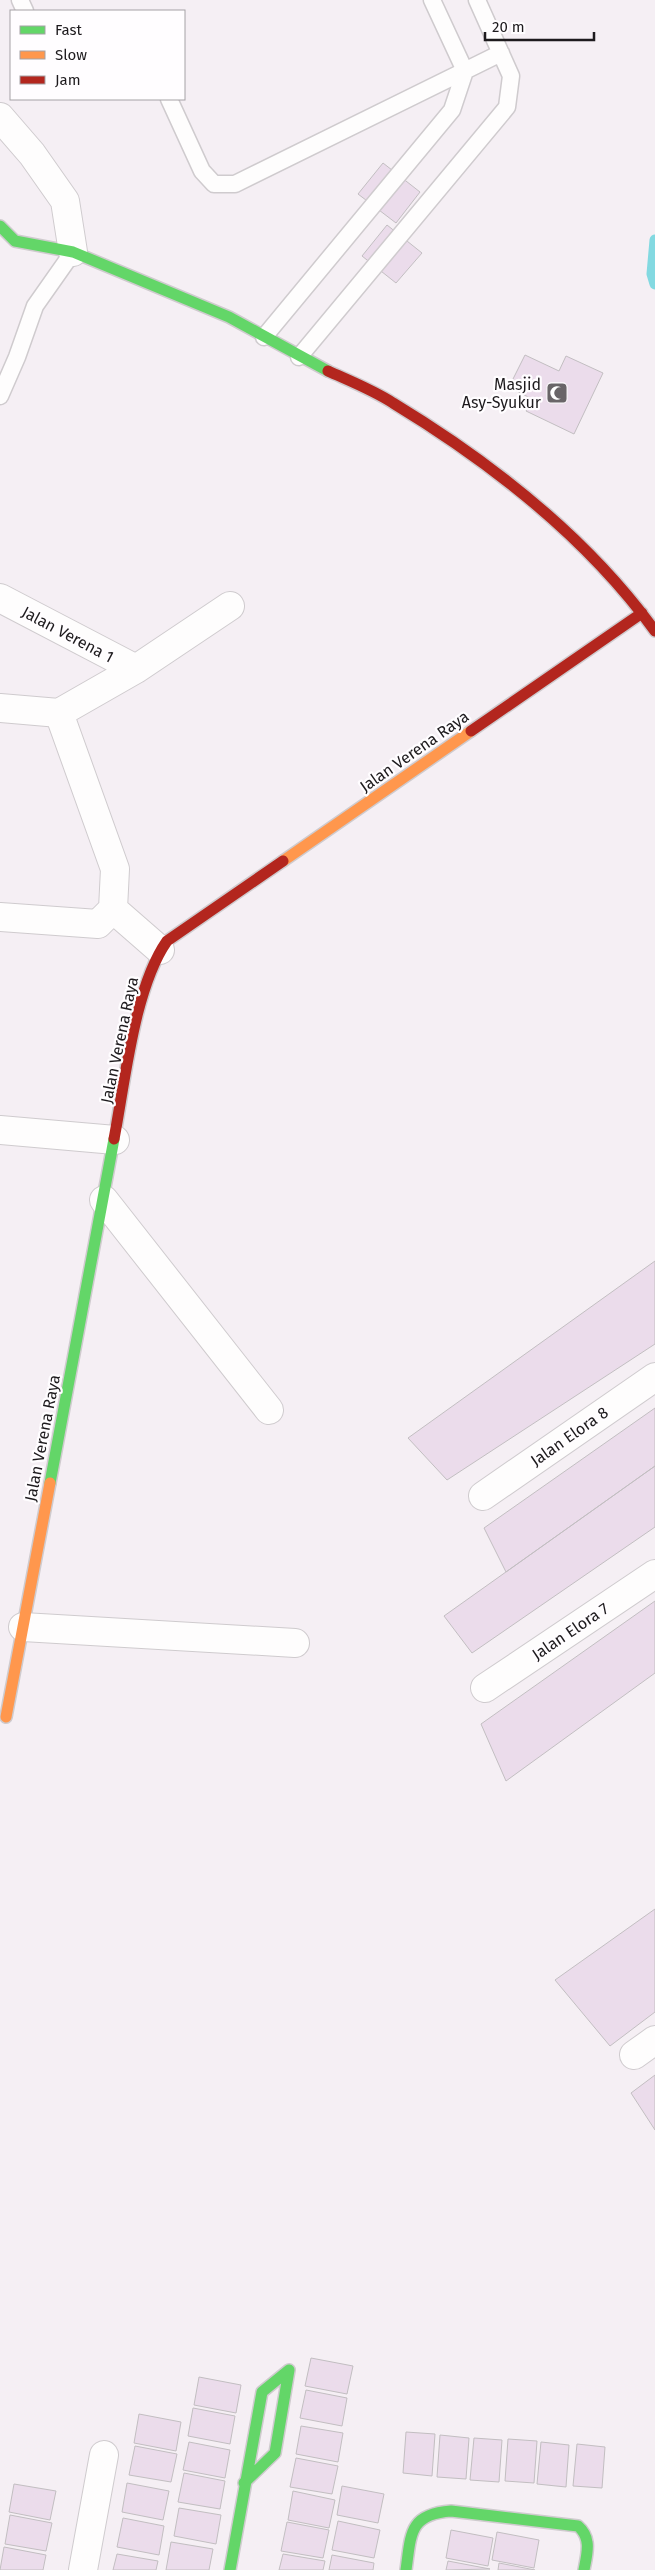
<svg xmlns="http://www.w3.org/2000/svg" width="655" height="2570" viewBox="0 0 655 2570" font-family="'Fira Sans',sans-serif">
<rect width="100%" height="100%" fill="#f5eff4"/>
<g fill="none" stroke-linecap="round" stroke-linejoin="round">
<path stroke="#83d9e1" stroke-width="11" d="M655 240 652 274 655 284"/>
</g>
<path fill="#ebdceb" stroke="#c2bec1" d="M383 163 420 192 396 223 358 194Z
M387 225 422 253 396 283 362 256Z
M525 355 559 371 566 356 603 373 574 434 526 411 532 399 509 387Z
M655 1261V1344L447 1480 408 1438Z
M655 1408V1466L506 1572 484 1528Z
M655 1466V1527L472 1653 444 1616Z
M655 1601V1673L506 1781 481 1724Z
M655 1909V2012L610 2046 555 1980Z
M655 2075V2130L631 2093Z
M311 2358 353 2366 347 2394 305 2386Z
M199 2377 241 2385 236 2413 194 2405Z
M306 2390 347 2398 342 2426 300 2418Z
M193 2408 235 2416 230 2444 188 2436Z
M139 2414 181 2422 176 2451 134 2443Z
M301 2426 343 2433 338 2462 296 2454Z
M406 2432 435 2434 432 2476 403 2473Z
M440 2435 469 2438 466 2479 437 2477Z
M474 2438 502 2440 499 2482 470 2480Z
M508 2439 537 2441 534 2483 505 2481Z
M189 2442 230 2450 225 2478 183 2470Z
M541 2442 569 2445 566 2487 537 2484Z
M577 2444 605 2447 602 2488 573 2486Z
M135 2446 177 2454 171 2482 129 2475Z
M296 2458 338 2466 332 2494 290 2487Z
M184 2473 225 2481 220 2509 178 2502Z
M127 2483 169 2491 163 2520 122 2512Z
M14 2484 56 2491 50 2520 9 2512Z
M342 2486 384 2494 378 2523 337 2515Z
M293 2491 335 2500 329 2528 288 2520Z
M179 2508 221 2515 216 2544 174 2536Z
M10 2515 52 2523 46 2551 5 2544Z
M123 2518 164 2526 159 2555 117 2547Z
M338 2521 380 2530 374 2558 332 2550Z
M287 2522 329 2530 323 2558 281 2551Z
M451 2530 493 2538 488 2566 446 2558Z
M497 2532 539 2540 534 2568 492 2560Z
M171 2542 213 2549 209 2570H166Z
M4 2547 46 2555 43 2570H0Z
M117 2554 158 2561 156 2570H113Z
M283 2554 325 2561 323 2570H279Z
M332 2555 374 2563 373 2570H329Z
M448 2561 490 2569 446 2570Z
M499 2563 535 2570H498Z"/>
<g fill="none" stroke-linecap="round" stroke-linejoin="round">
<g stroke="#cfcbce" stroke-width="19">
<path id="lane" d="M20 0 25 11
M169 99 202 171 214 184H235L501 53
M264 337 452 110 465 71 432 0
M299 357 507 107 511 76 477 0
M0 396 17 357 35 306 73 252"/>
</g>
<g stroke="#cfcbce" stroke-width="30">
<path id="street" d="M0 117 32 154 65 201 73 252
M0 598 136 669
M0 708 59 713 136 669 230 606
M113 909 160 950
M0 917 98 924 113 909 115 869 59 713
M0 1130 115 1140
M104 1200 269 1410
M483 1496 655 1377
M23 1627 295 1643
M485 1688 655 1574
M634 2055 655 2040
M83 2570 104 2455"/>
</g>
<g stroke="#cfcbce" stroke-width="14">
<path id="fast" d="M0 226 15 241 73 252 229 317 328 371
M50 1483 114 1139
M230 2570 262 2392 289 2370 275 2453 244 2483
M406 2570C411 2534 409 2514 451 2511L578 2526C592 2538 587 2554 584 2570"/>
</g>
<g stroke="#cfcbce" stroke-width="14">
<path id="slow" d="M283 861 471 731
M6 1717 50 1483"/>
</g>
<g stroke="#cfcbce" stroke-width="14">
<path id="jam" d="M328 371C350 381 373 390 393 403 492 463 587 537 655 631
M471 731 642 613
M114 1139C125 1082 134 988 167 941L283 861"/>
</g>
<use href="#lane" stroke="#fefdfd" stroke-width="16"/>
<use href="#street" stroke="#fefdfd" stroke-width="28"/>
<use href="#fast" stroke="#63d668" stroke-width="11"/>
<use href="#slow" stroke="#ff974d" stroke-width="11"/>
<use href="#jam" stroke="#b3261e" stroke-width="11"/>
</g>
<defs>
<g id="mosque-square" transform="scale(1.125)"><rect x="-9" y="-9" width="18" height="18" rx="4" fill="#696568" stroke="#fffdff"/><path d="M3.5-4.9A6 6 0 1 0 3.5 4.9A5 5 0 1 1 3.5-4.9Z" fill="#fff"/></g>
</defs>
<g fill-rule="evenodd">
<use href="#mosque-square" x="557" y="393"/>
</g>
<g text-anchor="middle" stroke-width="4.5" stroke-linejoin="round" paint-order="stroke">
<g font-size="16" fill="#1d1a1d" stroke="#fffdff" text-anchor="end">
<text x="541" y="390">Masjid<tspan x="541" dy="18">Asy-Syukur</tspan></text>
</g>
<g font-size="16" fill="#1d1a1d" stroke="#fffdff">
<text transform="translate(68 634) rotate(28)" y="6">Jalan Verena 1</text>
<text transform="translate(414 751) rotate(-35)" y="6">Jalan Verena Raya</text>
<text transform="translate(119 1040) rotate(-78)" y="6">Jalan Verena Raya</text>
<text transform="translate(569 1436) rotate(-35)" y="6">Jalan Elora 8</text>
<text transform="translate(42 1438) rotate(-79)" y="6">Jalan Verena Raya</text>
<text transform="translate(570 1631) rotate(-34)" y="6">Jalan Elora 7</text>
</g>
</g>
<rect x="10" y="10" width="175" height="90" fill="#fffdff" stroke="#a5a2a5"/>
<rect x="20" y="26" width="25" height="8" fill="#63d668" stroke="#a5a2a5"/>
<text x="55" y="35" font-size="15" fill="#1d1a1d">Fast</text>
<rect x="20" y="51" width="25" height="8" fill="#ff974d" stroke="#a5a2a5"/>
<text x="55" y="60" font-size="15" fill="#1d1a1d">Slow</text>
<rect x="20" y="76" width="25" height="8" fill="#b3261e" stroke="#a5a2a5"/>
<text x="55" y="85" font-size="15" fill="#1d1a1d">Jam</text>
<path d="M485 32v8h109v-8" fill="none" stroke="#1d1a1d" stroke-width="2.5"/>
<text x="492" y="32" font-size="15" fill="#1d1a1d" stroke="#fffdff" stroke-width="4" paint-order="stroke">20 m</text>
</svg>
